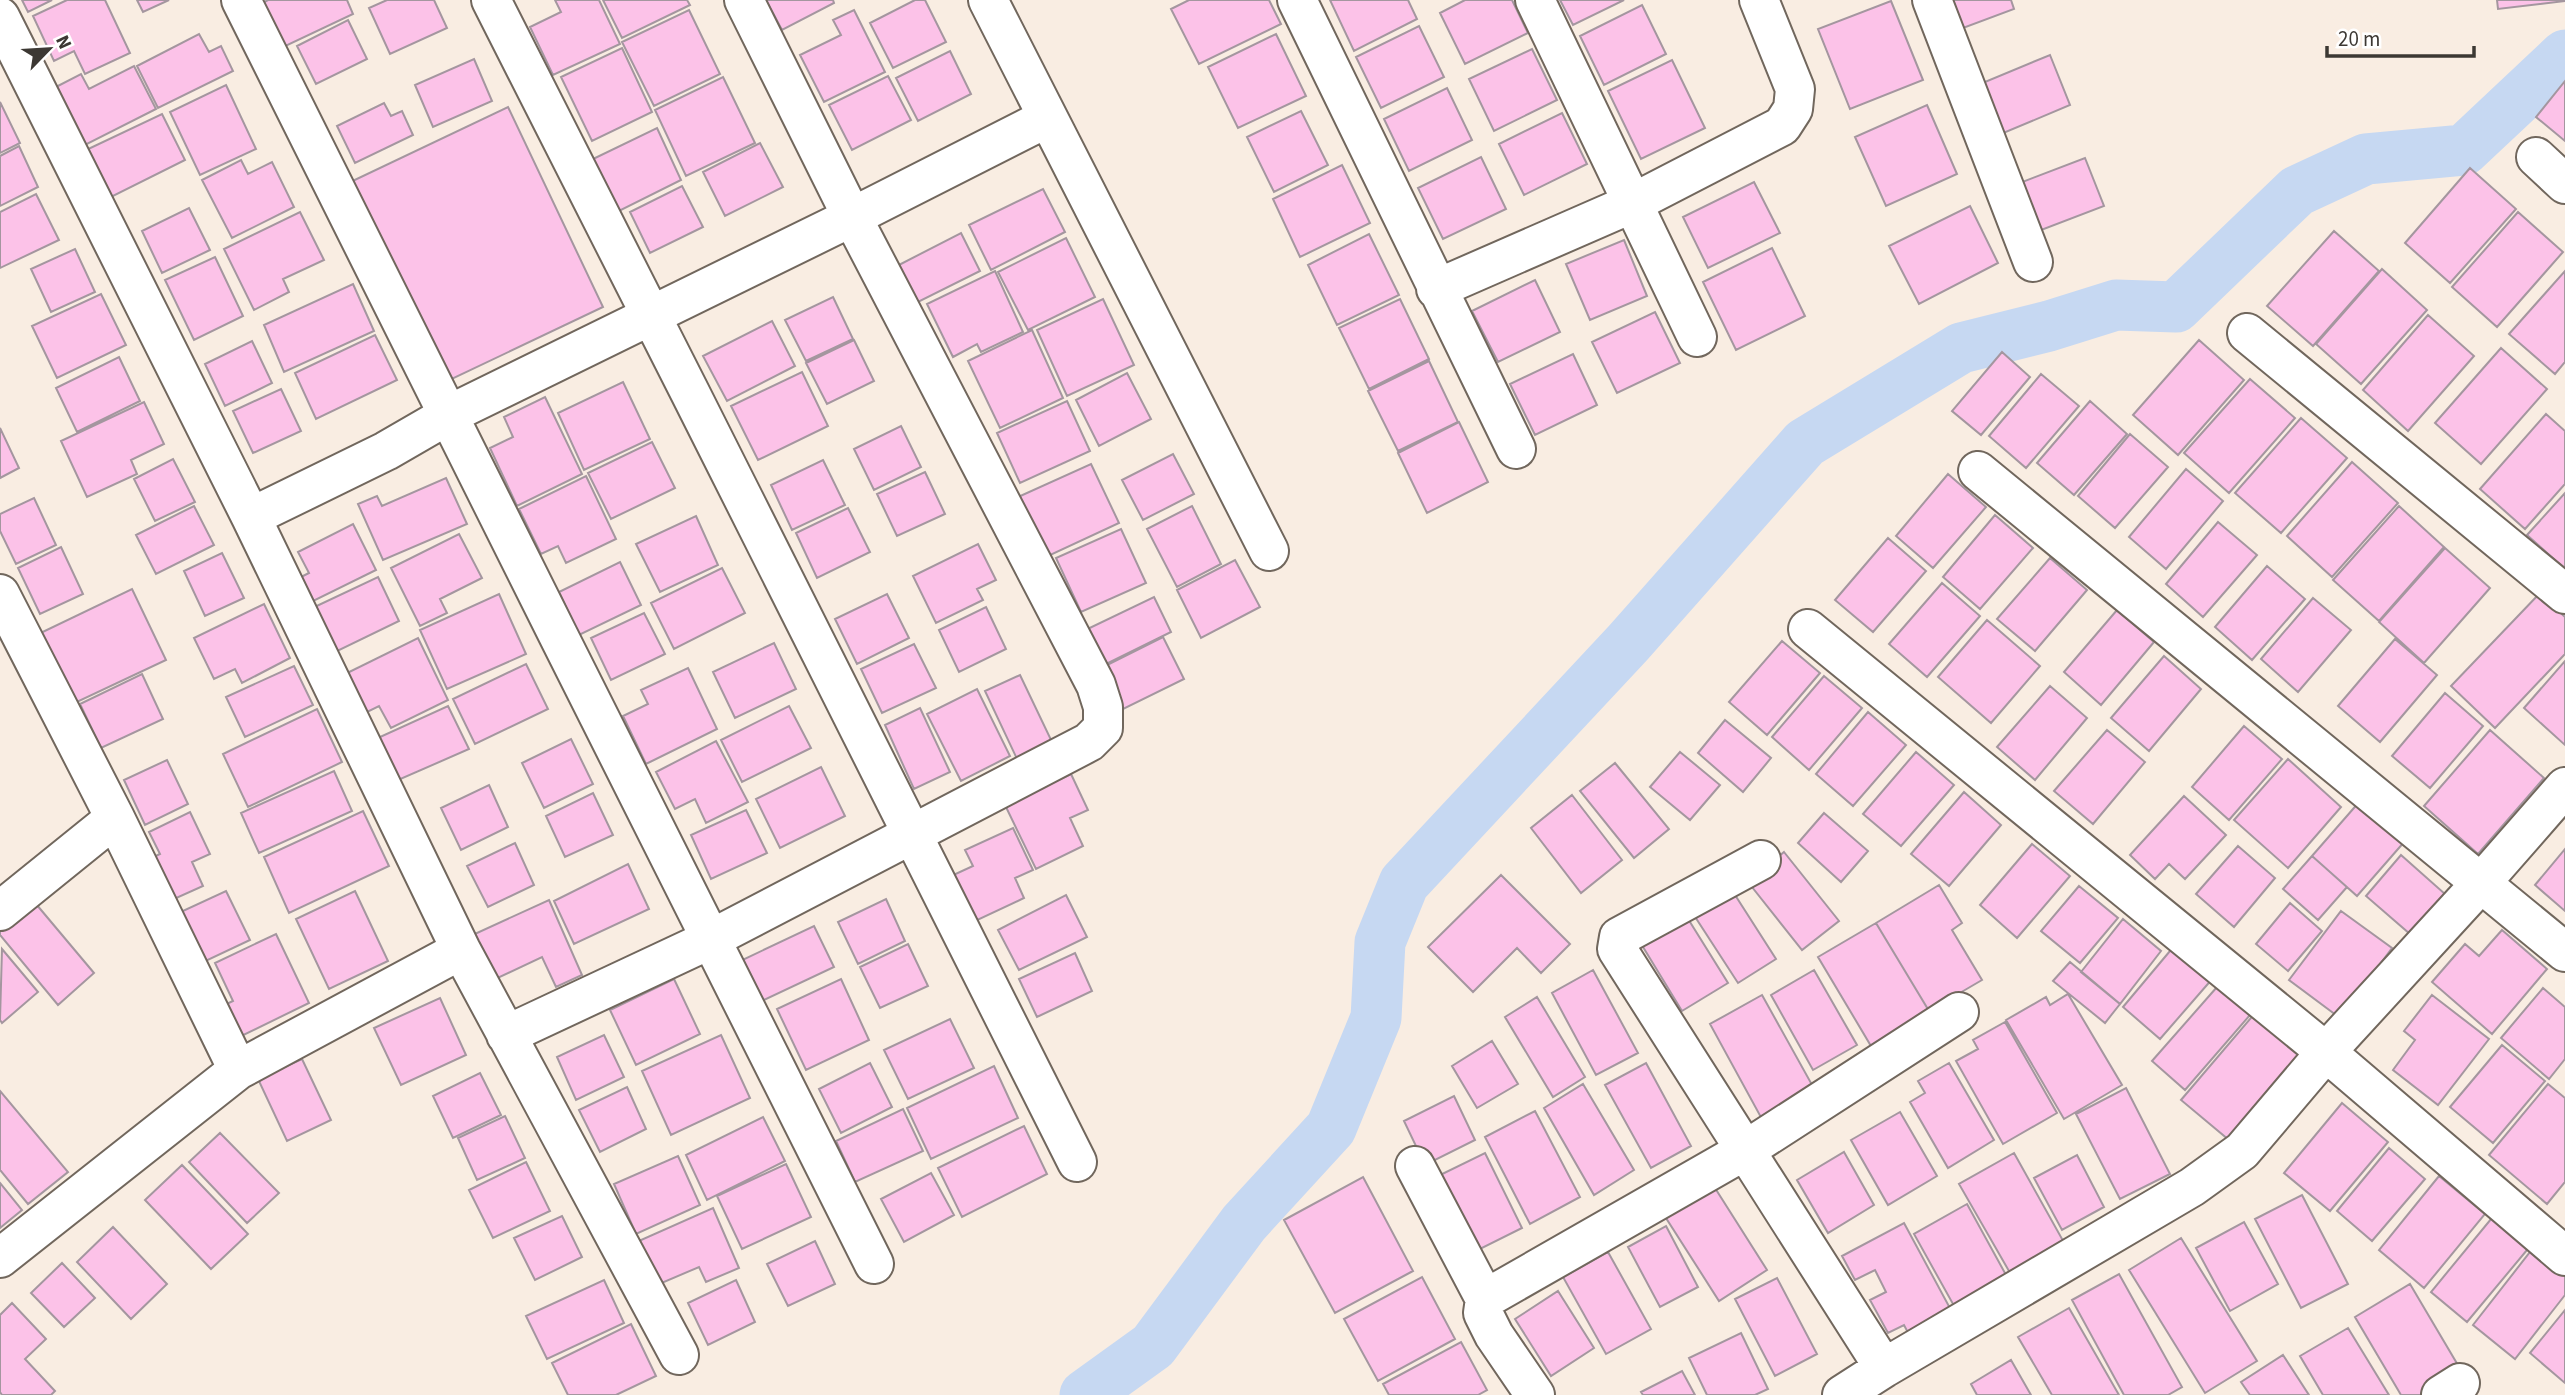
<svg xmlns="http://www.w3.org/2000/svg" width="2565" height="1395" viewBox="0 0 2565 1395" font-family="'Source Sans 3',sans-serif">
<rect width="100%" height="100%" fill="#f9ede2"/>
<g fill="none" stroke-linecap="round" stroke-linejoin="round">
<path stroke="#c6d8f2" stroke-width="51" d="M1085 1395 1153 1346 1244 1223 1331 1128 1376 1018 1380 942 1404 883 1628 643 1805 443 1961 348 2049 326 2116 305 2176 307 2297 191 2366 159 2464 150 2565 55"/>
</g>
<path fill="#fcc2e8" stroke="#a4969f" stroke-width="2" d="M22 0H52L28 12Z
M67 0H105L130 53 85 74 74 51 54 61 33 16Z
M137 0H169L143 12Z
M268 0H347L353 14 277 50 257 6Z
M387 0H434L447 28 390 54 369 8Z
M555 0H599L620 44 553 75 530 27 561 12Z
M603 0H687L690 5 622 38Z
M766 0H833L834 3 782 30Z
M915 0H925L946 42 893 68 870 23Z
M1189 0H1269L1281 24 1199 64 1171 9Z
M1330 0H1408L1417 19 1354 51Z
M1465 0H1512L1528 33 1465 64 1440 13Z
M1560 0H1624L1573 25Z
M1944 0H2011L2014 9 1955 31Z
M2497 0H2565V1L2498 9Z
M1891 1 1923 80 1850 109 1818 29Z
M1642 5 1666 54 1604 85 1580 36Z
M689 10 720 74 654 106 622 42Z
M854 10 885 72 824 102 800 55 841 35 833 20Z
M348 20 367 59 316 84 297 46Z
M1419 26 1444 77 1381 108 1356 57Z
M199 34 209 52 221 46 233 71 158 108 137 66Z
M1276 34 1306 96 1238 128 1208 67Z
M622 48 652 112 592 141 561 77Z
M1532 49 1557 100 1494 131 1469 79Z
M950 51 971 94 918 121 896 78Z
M2050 55 2070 105 2001 134 1980 84Z
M474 59 492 101 433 127 415 85Z
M1672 60 1705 128 1641 159 1608 91Z
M134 66 156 109 81 147 52 89 81 74 89 89Z
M888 76 911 120 852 150 829 105Z
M723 77 755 143 686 176 655 110Z
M2565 81V141L2536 117Z
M226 85 256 149 200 175 170 112Z
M1447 88 1472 140 1409 171 1384 119Z
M0 102 20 143 0 153Z
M384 103 391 116 402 111 413 135 355 163 337 126Z
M1927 105 1957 174 1886 206 1855 137Z
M508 107 603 307 437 386 342 186Z
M1301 111 1328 165 1274 192 1247 137Z
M1562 113 1587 164 1524 195 1499 144Z
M162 114 185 160 107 199 84 151Z
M657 128 681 180 619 211 593 159Z
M760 143 783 187 725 216 703 172Z
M19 146 38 187 0 206V156Z
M1481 157 1506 209 1443 239 1418 188Z
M2085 158 2104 206 2036 232 2017 184Z
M241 160 248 174 272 162 294 207 232 238 202 180Z
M1342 165 1370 223 1300 257 1273 199Z
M2470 168 2516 209 2450 283 2405 243Z
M1754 182 1780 233 1708 268 1683 217Z
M682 186 703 227 650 253 630 212Z
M1043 189 1065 232 991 270 969 225Z
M36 194 59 240 0 268V212Z
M1970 206 1998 263 1919 304 1889 246Z
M189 208 210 250 162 273 142 231Z
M300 212 324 260 283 279 289 292 254 310 224 249Z
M2518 212 2563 252 2497 327 2452 287Z
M2334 231 2379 271 2313 346 2267 306Z
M961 233 980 271 914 304 895 267Z
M1369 234 1399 295 1337 325 1308 265Z
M1066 238 1095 297 1028 330 998 272Z
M1624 240 1647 296 1590 320 1566 264Z
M1772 248 1805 316 1736 350 1703 282Z
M75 249 95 292 51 312 31 269Z
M215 257 243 316 194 340 165 280Z
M2382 269 2427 310 2361 384 2316 344Z
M995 271 1023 332 981 352 977 344 953 357 927 304Z
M2565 271V362L2555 374 2509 334Z
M1535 280 1560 332 1498 362 1472 311Z
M353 284 374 331 284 372 264 325Z
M101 294 126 345 57 378 32 326Z
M833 297 853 339 806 361 785 320Z
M1103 299 1134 365 1067 396 1037 330Z
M1400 299 1429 359 1369 389 1339 328Z
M1655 312 1680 363 1617 393 1592 342Z
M2428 315 2474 356 2408 431 2363 390Z
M772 321 795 366 727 401 703 356Z
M1032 330 1063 398 1000 428 968 361Z
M375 335 397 380 316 419 295 373Z
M854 340 874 381 827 404 806 363Z
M2199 340 2244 380 2178 455 2133 415Z
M252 341 272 383 225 406 205 364Z
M2501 348 2547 389 2481 464 2435 423Z
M2002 352 2030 377 1981 435 1952 411Z
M1573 354 1597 405 1535 435 1510 384Z
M119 357 140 401 77 432 56 388Z
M1429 361 1458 422 1398 451 1368 391Z
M802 372 828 426 758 460 731 406Z
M1127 373 1151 419 1099 446 1076 400Z
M2041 374 2079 406 2026 468 1989 436Z
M2250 379 2295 418 2229 493 2184 453Z
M623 382 650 439 584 470 558 413Z
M281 389 301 431 253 453 233 411Z
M545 397 582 474 517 506 490 448 513 437 504 417Z
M1067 401 1090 451 1020 483 997 433Z
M2090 401 2127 434 2074 495 2037 463Z
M144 402 164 444 131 460 137 474 87 497 61 441Z
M2546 414 2565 431V484L2525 529 2480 489Z
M2301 418 2347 458 2281 533 2235 493Z
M1459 422 1488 482 1427 513 1398 453Z
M901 426 921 467 874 490 854 449Z
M0 428 19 468 0 478Z
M2130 434 2168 467 2115 528 2078 496Z
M652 442 675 488 611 519 588 473Z
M1173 454 1194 494 1143 520 1122 480Z
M173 459 195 502 155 521 134 479Z
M823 460 845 505 792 530 771 485Z
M2352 462 2398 503 2332 577 2287 536Z
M1091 464 1119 523 1046 557 1018 497Z
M2186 469 2223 501 2166 569 2129 537Z
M925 472 945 514 897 536 877 494Z
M1948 474 1986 507 1933 568 1896 536Z
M586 476 616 539 566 563 558 546 541 554 519 509Z
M446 478 467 524 383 560 358 504 377 496 382 506Z
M2565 493V569L2527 535Z
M34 498 56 545 16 564 0 531V514Z
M194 506 214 545 156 574 136 535Z
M1192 506 1221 564 1177 587 1147 529Z
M2399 506 2444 547 2379 621 2333 580Z
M848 508 870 552 817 578 796 533Z
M1995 515 2033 548 1980 609 1943 577Z
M696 516 718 565 660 592 636 544Z
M2218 522 2257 555 2203 617 2166 584Z
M353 524 376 570 299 608 287 584 309 573 298 552Z
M1121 529 1146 583 1081 612 1056 558Z
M459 534 482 578 440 599 447 613 420 626 391 568Z
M1888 538 1926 571 1873 632 1835 600Z
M978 544 996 580 977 589 983 600 936 623 913 576Z
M61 547 83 594 40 614 18 568Z
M2445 548 2490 588 2424 663 2379 622Z
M222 553 244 598 205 616 184 571Z
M2050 558 2087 590 2035 651 1997 619Z
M1235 560 1260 607 1201 638 1177 590Z
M620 562 641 605 579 635 559 592Z
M2267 566 2305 599 2252 660 2215 627Z
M722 568 745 613 674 649 651 603Z
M378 577 399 621 327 656 306 611Z
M1942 583 1980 616 1927 677 1889 644Z
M132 589 166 660 62 709 28 639Z
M2540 593 2565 617V654L2495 728 2451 686Z
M499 594 526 654 447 689 420 630Z
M887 594 909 638 857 664 835 619Z
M1154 597 1171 632 1092 671 1075 635Z
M2313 598 2351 630 2298 692 2261 659Z
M264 604 290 658 242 683 235 669 214 679 194 638Z
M986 607 1006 649 959 672 939 630Z
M2117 610 2154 642 2101 705 2064 672Z
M644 613 665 654 611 680 591 638Z
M1987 620 2040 666 1991 723 1938 677Z
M1163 637 1184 679 1113 714 1093 672Z
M418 638 448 700 391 728 379 706 355 718 335 679Z
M2395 639 2437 675 2380 742 2338 706Z
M1782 641 1820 673 1767 735 1729 702Z
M774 643 796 689 735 718 713 672Z
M914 644 936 688 882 713 861 669Z
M2164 656 2201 689 2149 751 2111 718Z
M2565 661V745L2524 708Z
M526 664 548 709 475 744 453 699Z
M294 666 313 705 245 737 226 697Z
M688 668 717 729 646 764 623 716 648 704 641 690Z
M142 674 163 719 101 748 80 704Z
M1020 675 1053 744 1018 761 985 691Z
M1824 676 1862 708 1809 770 1772 737Z
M2050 686 2087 718 2035 780 1997 747Z
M977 689 1010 756 961 781 927 714Z
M2445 693 2483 726 2430 788 2392 756Z
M448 706 469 749 389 784 369 742Z
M789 706 811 748 742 782 721 740Z
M920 708 950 772 914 789 885 725Z
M317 709 342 762 248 807 223 754Z
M1868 712 1906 745 1853 806 1816 774Z
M1725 720 1771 758 1743 792 1698 753Z
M2244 726 2282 759 2229 820 2192 787Z
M2107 730 2145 762 2093 824 2054 791Z
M2490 730 2544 778 2478 854 2424 806Z
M571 739 593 784 544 808 522 763Z
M716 741 748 802 706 823 695 799 675 809 656 772Z
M1680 752 1720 785 1690 820 1650 787Z
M1916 752 1954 785 1901 846 1863 814Z
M2288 759 2341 807 2288 868 2234 820Z
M167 760 188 804 145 825 124 780Z
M1615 763 1669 829 1634 858 1580 791Z
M821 767 845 816 780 848 756 799Z
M334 771 352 811 259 853 241 813Z
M1071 774 1088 810 1070 818 1083 846 1036 869 1005 805Z
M489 785 508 827 461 850 441 808Z
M1964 792 2001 825 1949 886 1911 854Z
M593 793 613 835 565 857 546 816Z
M1572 795 1622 860 1581 893 1531 828Z
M2184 796 2226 835 2185 879 2169 864 2155 879 2130 855Z
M2360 801 2405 841 2357 896 2312 856Z
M746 810 767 853 711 879 691 835Z
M363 811 389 866 289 913 264 857Z
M190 812 210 854 192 862 203 886 163 904 143 862 160 854 149 832Z
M1824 813 1868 851 1841 882 1798 843Z
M1013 828 1033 870 1015 878 1024 898 971 923 949 877 973 866 965 850Z
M515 843 534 885 488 907 467 866Z
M2032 844 2070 876 2017 938 1980 905Z
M2238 846 2275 878 2234 927 2196 894Z
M2565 849V911L2535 885Z
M1784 852 1839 921 1802 950 1748 882Z
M2401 855 2445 894 2410 934 2366 896Z
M2312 856 2347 887 2318 920 2283 889Z
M628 864 649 909 574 944 554 901Z
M1501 875 1570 944 1541 973 1517 948 1473 992 1428 947Z
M1728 884 1776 959 1738 983 1690 909Z
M1939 885 1962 923 1952 930 1982 980 1929 1011 1876 923Z
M2079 886 2118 918 2080 963 2041 931Z
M226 891 250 940 195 966 172 916Z
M355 891 388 961 329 989 296 919Z
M1066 895 1087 937 1019 970 998 930Z
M31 898 94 973 58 1005 0 935V925Z
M886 899 905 941 858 964 838 922Z
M549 900 582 975 556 987 542 957 487 983 466 938Z
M2290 903 2322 931 2288 971 2256 944Z
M2341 911 2392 948 2340 1018 2289 980Z
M1685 914 1728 983 1682 1011 1640 942Z
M2123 919 2161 951 2120 1004 2081 972Z
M1876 923 1929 1011 1871 1046 1818 957Z
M814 926 834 967 753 1005 734 964Z
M2502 930 2547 969 2492 1034 2432 982 2465 944 2479 956Z
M276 934 309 1003 229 1042 214 1010 233 1001 215 963Z
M908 944 928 986 880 1008 860 967Z
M2175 945 2213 978 2160 1039 2123 1007Z
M2 949 38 992 2 1023 0 1020Z
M1075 953 1092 991 1037 1017 1019 979Z
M2070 962 2120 1004 2105 1023 2053 981Z
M1593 970 1638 1053 1596 1075 1552 993Z
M1814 970 1857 1045 1813 1070 1771 995Z
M674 979 700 1034 636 1065 610 1010Z
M841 979 869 1040 806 1070 777 1009Z
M2217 987 2250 1015 2185 1090 2152 1061Z
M2543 988 2565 1007V1059L2549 1079 2501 1038Z
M2068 994 2122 1085 2064 1119 2006 1020 2046 997 2050 1005Z
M1762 995 1816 1092 1763 1121 1710 1024Z
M2432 995 2489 1039 2438 1105 2393 1070 2415 1040 2404 1031Z
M1537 997 1585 1077 1553 1097 1505 1017Z
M440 998 466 1055 401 1085 374 1028Z
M2256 1012 2309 1058 2235 1145 2181 1100Z
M950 1019 974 1068 908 1099 884 1050Z
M2005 1022 2057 1113 2003 1144 1956 1061 1978 1049 1973 1040Z
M604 1035 624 1077 576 1100 557 1057Z
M721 1035 750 1098 671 1135 642 1071Z
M1492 1041 1518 1084 1477 1108 1452 1066Z
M2502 1045 2545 1081 2493 1143 2450 1107Z
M302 1059 331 1120 287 1141 258 1079Z
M870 1063 892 1107 841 1133 819 1089Z
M1646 1063 1691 1146 1651 1168 1605 1085Z
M1949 1063 1994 1140 1948 1168 1910 1102 1925 1093 1918 1081Z
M994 1066 1018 1118 931 1159 907 1108Z
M480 1073 501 1115 453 1138 433 1096Z
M1583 1084 1634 1170 1594 1195 1544 1108Z
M2548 1084 2565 1098V1182L2547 1204 2489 1155Z
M627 1087 646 1129 600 1152 579 1110Z
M2126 1088 2170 1174 2120 1199 2076 1114Z
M0 1091 68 1172 28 1204 0 1170Z
M1454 1096 1475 1140 1425 1165 1404 1121Z
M2342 1103 2388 1142 2330 1211 2284 1173Z
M903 1109 923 1151 855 1182 836 1141Z
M1535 1111 1580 1197 1530 1224 1485 1137Z
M1900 1112 1937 1176 1888 1205 1851 1140Z
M505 1116 525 1158 477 1180 458 1138Z
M763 1117 785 1161 707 1200 686 1155Z
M1024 1126 1047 1174 962 1217 938 1168Z
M220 1133 279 1193 247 1223 189 1162Z
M2389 1148 2425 1179 2372 1241 2337 1211Z
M1844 1152 1874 1205 1828 1233 1797 1180Z
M1485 1153 1522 1228 1472 1253 1434 1178Z
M2014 1153 2071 1255 2017 1285 1959 1184Z
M2077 1155 2104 1207 2062 1230 2034 1178Z
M678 1156 700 1205 636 1234 614 1184Z
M526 1162 550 1211 493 1238 469 1190Z
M786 1164 811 1217 742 1249 717 1196Z
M182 1165 248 1234 211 1269 145 1200Z
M931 1173 954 1215 904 1242 881 1199Z
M2439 1176 2485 1214 2424 1288 2379 1250Z
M1363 1177 1413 1271 1335 1313 1284 1220Z
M0 1183 22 1210 0 1228Z
M1715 1188 1767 1270 1719 1301 1666 1218Z
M2302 1195 2348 1284 2301 1308 2255 1219Z
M1967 1204 2011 1284 1958 1313 1914 1234Z
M713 1208 739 1268 706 1282 699 1267 650 1288 632 1244Z
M2496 1213 2532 1244 2467 1322 2431 1292Z
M562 1216 582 1257 535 1280 514 1238Z
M2244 1222 2278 1284 2230 1311 2196 1248Z
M1904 1223 1958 1323 1915 1346 1904 1325 1888 1333 1870 1300 1886 1292 1875 1270 1855 1280 1842 1256Z
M1666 1226 1698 1287 1660 1307 1628 1247Z
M113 1227 167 1284 131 1319 77 1262Z
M2181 1238 2257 1361 2205 1393 2129 1270Z
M815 1241 835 1284 788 1306 767 1264Z
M2537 1243 2565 1266V1295L2515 1359 2473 1325Z
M1608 1252 1651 1329 1606 1354 1563 1277Z
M62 1263 95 1298 64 1327 31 1293Z
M2119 1274 2182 1387 2168 1395H2124L2072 1300Z
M1422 1277 1455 1339 1378 1381 1344 1319Z
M1777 1278 1817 1354 1775 1376 1735 1299Z
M604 1280 624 1323 547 1359 526 1316Z
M736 1280 755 1322 708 1345 688 1303Z
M2410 1284 2462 1372 2423 1395H2401L2355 1317Z
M1558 1291 1594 1348 1551 1376 1515 1319Z
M12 1303 46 1339 25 1359 55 1391 51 1395H2L0 1392V1315Z
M2069 1308 2119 1395H2052L2018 1337Z
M2565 1310V1383L2530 1353Z
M631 1324 656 1376 616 1395H568L552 1363Z
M2348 1328 2389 1395H2323L2300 1356Z
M1741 1333 1768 1389 1755 1395H1707L1689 1358Z
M1461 1342 1487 1390 1478 1395H1389L1383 1384Z
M2283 1355 2309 1395H2250L2241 1382Z
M2011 1360 2031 1395H1977L1971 1384Z
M1682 1371 1695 1395H1643L1641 1392Z"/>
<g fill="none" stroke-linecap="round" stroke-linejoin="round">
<g stroke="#71675d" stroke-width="42">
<path id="minor" d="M241 0C453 421 660 844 874 1264
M491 0C689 386 880 775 1077 1162
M988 0 1269 551
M1297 0 1516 449
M1535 0 1697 337
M1932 0 2033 262
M0 17 251 517 461 950 679 1355
M2536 157 2565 184
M1436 289 1633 203 1782 126 1793 109 1795 89 1759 0
M2247 333 2565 594
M1978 471 2565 952
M251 517 386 451 450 414 852 217 1047 118
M0 594 115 818 238 1070
M1808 629 2326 1052 2565 1256
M1761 860 1619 937 1617 949 1884 1368
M0 911 115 818
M506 1035 709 940 1089 742 1103 728V707L1096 685 852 217 744 0
M1415 1166 1485 1299
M0 1258 238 1070 461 950
M1535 1395 1494 1335 1483 1313 1485 1299 1744 1151 1959 1012
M1842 1395 1884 1368 2192 1187 2242 1151 2326 1052 2481 883 2565 787
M2441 1395 2460 1383"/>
</g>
<use href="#minor" stroke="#fff" stroke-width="38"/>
</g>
<g transform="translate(49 49) rotate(65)" stroke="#ffffff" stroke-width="5" paint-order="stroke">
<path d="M0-5L12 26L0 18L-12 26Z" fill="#3c3833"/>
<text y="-10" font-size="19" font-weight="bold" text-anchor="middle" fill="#3c3833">N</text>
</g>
<path d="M2327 46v10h147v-10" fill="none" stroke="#3c3833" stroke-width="3.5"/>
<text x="2338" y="46" font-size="21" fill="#3c3833" stroke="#ffffff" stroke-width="5" paint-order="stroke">20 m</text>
</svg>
